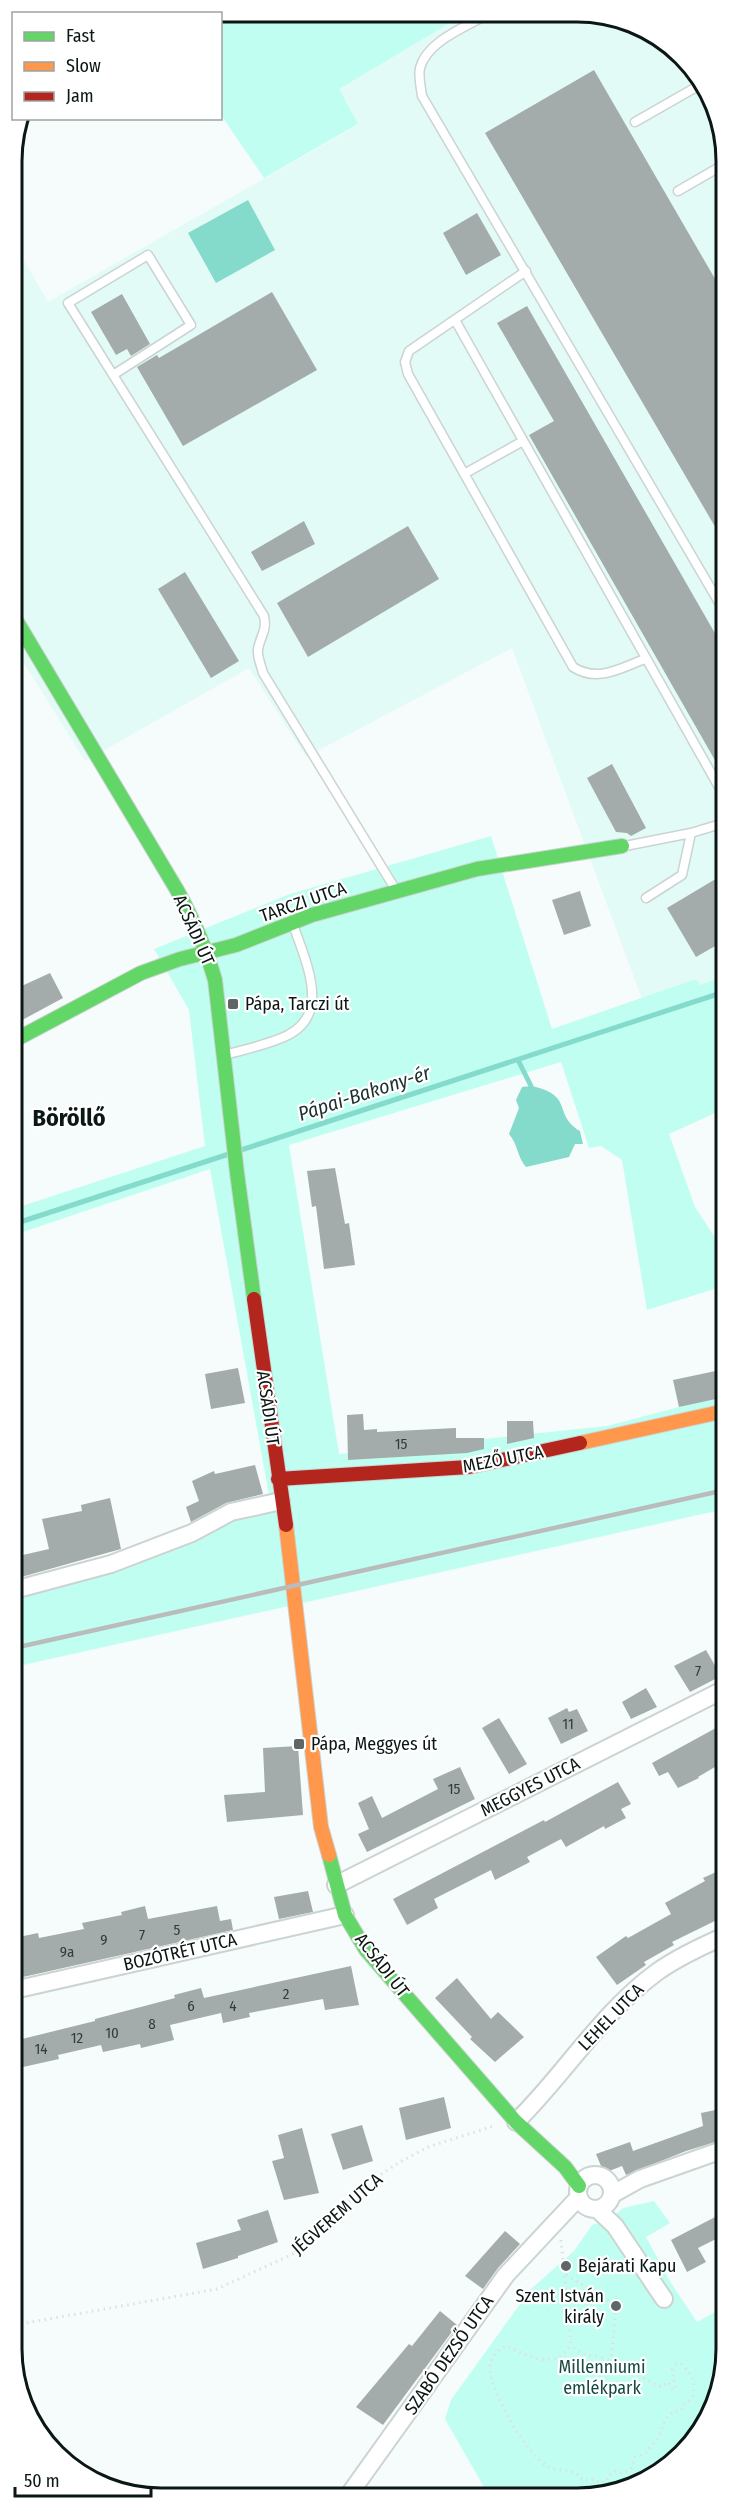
<svg xmlns="http://www.w3.org/2000/svg" width="738" height="2511" viewBox="0 0 738 2511" font-family="'Fira Sans Condensed',sans-serif">
<rect width="100%" height="100%" fill="#f5fcfb"/>
<path fill="#e2fbf6" d="M465 14 606 15 683 56 723 132 724 976 700 985 696 979 642 999 512 648 306 757 249 668 85 761 24 663 13 669 12 240 48 302 358 125 338 89Z"/>
<path fill="#c1fef2" d="M161 12 465 14 339 89 358 124 264 178 221 115 220 14 154 13Z
M491 836 552 1029 696 979 700 985 724 976V1109L669 1134 695 1207 724 1251V1286L647 1310 622 1160 601 1146 589 1148 561 1062 289 1145 339 1454 607 1426 725 1395V1509L14 1667V1582L99 1563 269 1495 210 1169 14 1235 13 1209 205 1146 189 1010 154 949 290 894Z
M654 2201 670 2223 646 2237 671 2283 697 2322 726 2306V2359L715 2407 689 2448 651 2479 606 2496H489L445 2419 451 2400 530 2290 574 2251 592 2225 610 2219 623 2208Z"/>
<path fill="#84dacb" d="M248 200 275 250 216 283 188 233Z
M531 1086C575 1095 552 1114 580 1131L583 1144H575L569 1157 526 1167C517 1157 518 1144 509 1134L519 1108 516 1100 522 1087Z"/>
<g fill="none" stroke-linecap="round" stroke-linejoin="round">
<path stroke="#84dacb" stroke-width="5" d="M518 1060 531 1086
M241 1150 724 992
M14 1224 229 1154"/>
</g>
<path fill="#a3acaa" d="M594 70 718 284 723 281 724 542 485 133Z
M477 213 501 255 466 275 443 233Z
M272 292 317 370 183 446 137 367 157 355 159 358Z
M122 294 150 344 131 356 127 349 116 355 91 312Z
M527 306 724 649V776L529 435 554 421 497 323Z
M304 521 315 544 262 571 251 552Z
M408 526 439 579 308 657 277 603Z
M185 572 239 661 211 678 158 589Z
M612 764 646 828 631 836 627 833 616 832 587 778Z
M724 874V941L696 957 667 908Z
M580 891 591 926 564 935 552 900Z
M50 973 63 998 13 1025V990Z
M335 1168 345 1224 349 1223 355 1265 324 1269 316 1206 312 1207 307 1171Z
M238 1368 245 1403 211 1409 205 1374Z
M725 1369V1397L679 1407 673 1380Z
M363 1414 364 1430 377 1429V1432L456 1428V1438H484V1449L467 1453 348 1460 347 1415Z
M507 1421H533L534 1438 507 1444Z
M255 1465 263 1494 226 1503 191 1522 186 1507 199 1501 192 1481 214 1471 215 1474Z
M110 1498 121 1549 14 1579V1557L49 1549 42 1519 82 1511 81 1505Z
M706 1650 721 1676 690 1692 674 1666Z
M646 1688 657 1707 631 1719 622 1702Z
M567 1708 569 1712 577 1709 588 1731 561 1744 548 1718Z
M499 1718 527 1764 509 1774 482 1728Z
M725 1723V1761L698 1777 699 1778 678 1788 668 1772 659 1776 652 1763Z
M298 1746 303 1815 227 1822 224 1795 265 1792 263 1748Z
M460 1767 475 1799 367 1852 358 1834 369 1829 358 1803 372 1796 382 1818 438 1789 433 1779Z
M618 1782 631 1804 621 1809 626 1818 605 1829 604 1826 566 1847 561 1839 527 1857 530 1862 495 1880 491 1870 434 1899 438 1908 407 1925 393 1899 544 1820 545 1822Z
M725 1868V1916L672 1942 674 1945 644 1962 646 1965 617 1985 596 1957 626 1936 628 1938 671 1914 665 1903 705 1881 703 1878Z
M308 1891 313 1912 279 1919 274 1897Z
M145 1906 148 1919 217 1906 220 1921 231 1919 233 1930 14 1979V1938L38 1933 39 1938 84 1929 82 1923 122 1915 121 1912Z
M351 1966 359 2005 325 2010 323 1999 249 2013 250 2017 223 2023 221 2013 170 2025 174 2040 141 2048 140 2044 103 2052 101 2045 58 2055 59 2059 14 2069V2041L95 2021V2019L175 1998 174 1995 201 1988 204 1998Z
M457 1978 491 2019 498 2012 524 2037 495 2062 470 2039 472 2037 435 1998Z
M444 2097 451 2128 406 2140 399 2108Z
M725 2108V2139L686 2151 626 2175 622 2166 604 2173 596 2154 630 2142 633 2151 703 2126 701 2113Z
M362 2125 373 2161 343 2170 331 2134Z
M302 2128 319 2193 284 2200 272 2161 284 2158 278 2135Z
M268 2210 278 2242 238 2256V2258L203 2269 196 2243 241 2230 237 2220Z
M719 2215 726 2227V2234L698 2248 706 2262 687 2272 671 2240Z
M505 2231 520 2244 498 2268 483 2289 465 2276Z
M440 2311 457 2325 383 2425 356 2407 409 2344 412 2346Z"/>
<g fill="none" stroke-linecap="round" stroke-linejoin="round">
<g stroke="#cbd4d2" stroke-width="11">
<path id="lane" d="M488 14C466 27 427 41 420 68 418 77 421 87 422 96L724 611
M635 122 698 86
M678 191 723 165
M526 271 409 351 405 362 408 374 573 667C598 683 620 668 645 659
M455 320 724 796
M113 375 191 325 148 255 68 303 264 616C267 632 261 634 258 649 257 657 261 665 263 673L394 887
M464 474 523 441
M625 846 691 833 724 823
M646 898 682 875 691 833
M225 1055C243 1050 261 1046 279 1039 335 1019 306 964 293 924"/>
</g>
<g stroke="#cbd4d2" stroke-width="20">
<path id="street" d="M14 1590 111 1564 192 1533 231 1512 281 1501
M336 1885 725 1689
M14 1990 345 1915
M516 2122C565 2074 601 2013 657 1972 678 1957 702 1946 725 1936
M578 2192a17 17 0 1 1 34 0a17 17 0 1 1-34 0Z
M613 2194 640 2179 725 2149
M597 2209 615 2226 664 2299
M348 2496 506 2275 579 2197"/>
</g>
<g stroke="#cbd4d2" stroke-width="16">
<path id="fast" d="M13 615 177 890C193 919 206 948 215 980L237 1173 254 1299
M13 1041 141 973 180 959 236 945 312 915 477 869 622 846
M329 1855 345 1915 366 1950 516 2122 565 2167 579 2186"/>
</g>
<g stroke="#cbd4d2" stroke-width="16">
<path id="slow" d="M580 1443 725 1411
M286 1525 321 1827 329 1855"/>
</g>
<g stroke="#cbd4d2" stroke-width="16">
<path id="jam" d="M254 1299 286 1525
M278 1479 469 1467 580 1443"/>
</g>
<path stroke="#dee0e0" stroke-width="3" stroke-dasharray="1.5 4.5" stroke-linecap="butt" d="M561 2240 571 2344C555 2373 528 2355 505 2346 497 2351 490 2358 490 2368 490 2393 526 2452 547 2466 559 2474 574 2465 583 2481L594 2479 600 2483 606 2482 609 2475 614 2471 624 2473 631 2469 635 2457 648 2452C650 2444 656 2444 659 2437 665 2423 663 2413 682 2410V2406L692 2399C696 2382 693 2375 681 2364H676L672 2370 676 2389H672L668 2382 661 2387 645 2379 631 2367C618 2369 614 2361 603 2358 589 2355 581 2356 571 2344
M566 2275 616 2305 611 2361
M15 2325 217 2289 297 2252 369 2182 400 2162 428 2147 494 2126"/>
<use href="#lane" stroke="#fefffe" stroke-width="8"/>
<use href="#street" stroke="#fefffe" stroke-width="16"/>
<use href="#fast" stroke="#63d668" stroke-width="14"/>
<use href="#slow" stroke="#ff974d" stroke-width="14"/>
<use href="#jam" stroke="#b3261e" stroke-width="14"/>
<path stroke="#babbbb" stroke-width="4.5" d="M14 1648 725 1490"/>
</g>
<g fill="#5d6765" stroke="#fff" stroke-width="2">
<rect x="227" y="998" width="12" height="12" rx="3"/>
<rect x="293" y="1738" width="12" height="12" rx="3"/>
<circle cx="566" cy="2266" r="6"/>
<circle cx="616" cy="2306" r="6"/>
</g>
<g text-anchor="middle" stroke-width="4.5" stroke-linejoin="round" paint-order="stroke">
<g font-size="15" fill="#313c3a">
<text x="401" y="1449">15</text>
<text x="698" y="1676">7</text>
<text x="568" y="1729">11</text>
<text x="454" y="1794">15</text>
<text x="177" y="1935">5</text>
<text x="142" y="1940">7</text>
<text x="104" y="1945">9</text>
<text x="67" y="1957">9a</text>
<text x="286" y="1999">2</text>
<text x="191" y="2011">6</text>
<text x="233" y="2011">4</text>
<text x="152" y="2029">8</text>
<text x="112" y="2038">10</text>
<text x="77" y="2043">12</text>
<text x="41" y="2054">14</text>
</g>
<g font-size="18" fill="#0b1714" stroke="#fff">
<text transform="translate(303 902) rotate(-19)" y="6">TARCZI UTCA</text>
<text transform="translate(194 930) rotate(66)" y="6">ACSÁDI ÚT</text>
<text transform="translate(268 1408) rotate(82)" y="6">ACSÁDI ÚT</text>
<text transform="translate(503 1459) rotate(-11)" y="6">MEZŐ UTCA</text>
<text transform="translate(530 1787) rotate(-27)" y="6">MEGGYES UTCA</text>
<text transform="translate(180 1952) rotate(-13)" y="6">BOZÓTRÉT UTCA</text>
<text transform="translate(382 1965) rotate(52)" y="6">ACSÁDI ÚT</text>
<text transform="translate(611 2017) rotate(-46)" y="6">LEHEL UTCA</text>
<text transform="translate(337 2214) rotate(-41)" y="6">JÉGVEREM UTCA</text>
<text transform="translate(449 2355) rotate(-55)" y="6">SZABÓ DEZSŐ UTCA</text>
</g>
<g font-size="18" fill="#0b1714" stroke="#fff" text-anchor="start">
<text x="245" y="1010">Pápa, Tarczi út</text>
<text x="311" y="1750">Pápa, Meggyes út</text>
<text x="578" y="2272">Bejárati Kapu</text>
<text x="604" y="2302" text-anchor="end">Szent István<tspan x="604" dy="21">király</tspan></text>
</g>
<g font-size="18" fill="#174a42" stroke="#fff">
<text x="602" y="2373">Millenniumi<tspan x="602" dy="21">emlékpark</tspan></text>
</g>
<g font-size="20" font-style="italic" fill="#1c312d" stroke="#fff">
<text transform="translate(364 1093) rotate(-18)" y="7">Pápai-Bakony-ér</text>
</g>
<g font-size="24" font-weight="bold" fill="#0b1714" stroke="#fff">
<text x="69" y="1126">Böröllő</text>
</g>
</g>
<path d="M0 0H738V2511H0ZM161 22H577A139 139 0 0 1 716 161V2349A139 139 0 0 1 577 2488H161A139 139 0 0 1 22 2349V161A139 139 0 0 1 161 22Z" fill="#fff" fill-rule="evenodd"/>
<path fill="none" stroke="#0b1714" stroke-width="3" d="M161 22H577A139 139 0 0 1 716 161V2349A139 139 0 0 1 577 2488H161A139 139 0 0 1 22 2349V161A139 139 0 0 1 161 22Z"/>
<rect x="12" y="12" width="210" height="108" fill="#ffffff" stroke="#9da2a1" stroke-width="1.5"/>
<rect x="24" y="32" width="30" height="9" fill="#63d668" stroke="#9da2a1" stroke-width="1.5"/>
<text x="66" y="42" font-size="18" fill="#0b1714">Fast</text>
<rect x="24" y="62" width="30" height="9" fill="#ff974d" stroke="#9da2a1" stroke-width="1.5"/>
<text x="66" y="72" font-size="18" fill="#0b1714">Slow</text>
<rect x="24" y="92" width="30" height="9" fill="#b3261e" stroke="#9da2a1" stroke-width="1.5"/>
<text x="66" y="102" font-size="18" fill="#0b1714">Jam</text>
<path d="M15 2487v9h136v-9" fill="none" stroke="#0b1714" stroke-width="3"/>
<text x="24" y="2487" font-size="18" fill="#0b1714" stroke="#ffffff" stroke-width="4.5" paint-order="stroke">50 m</text>
</svg>
